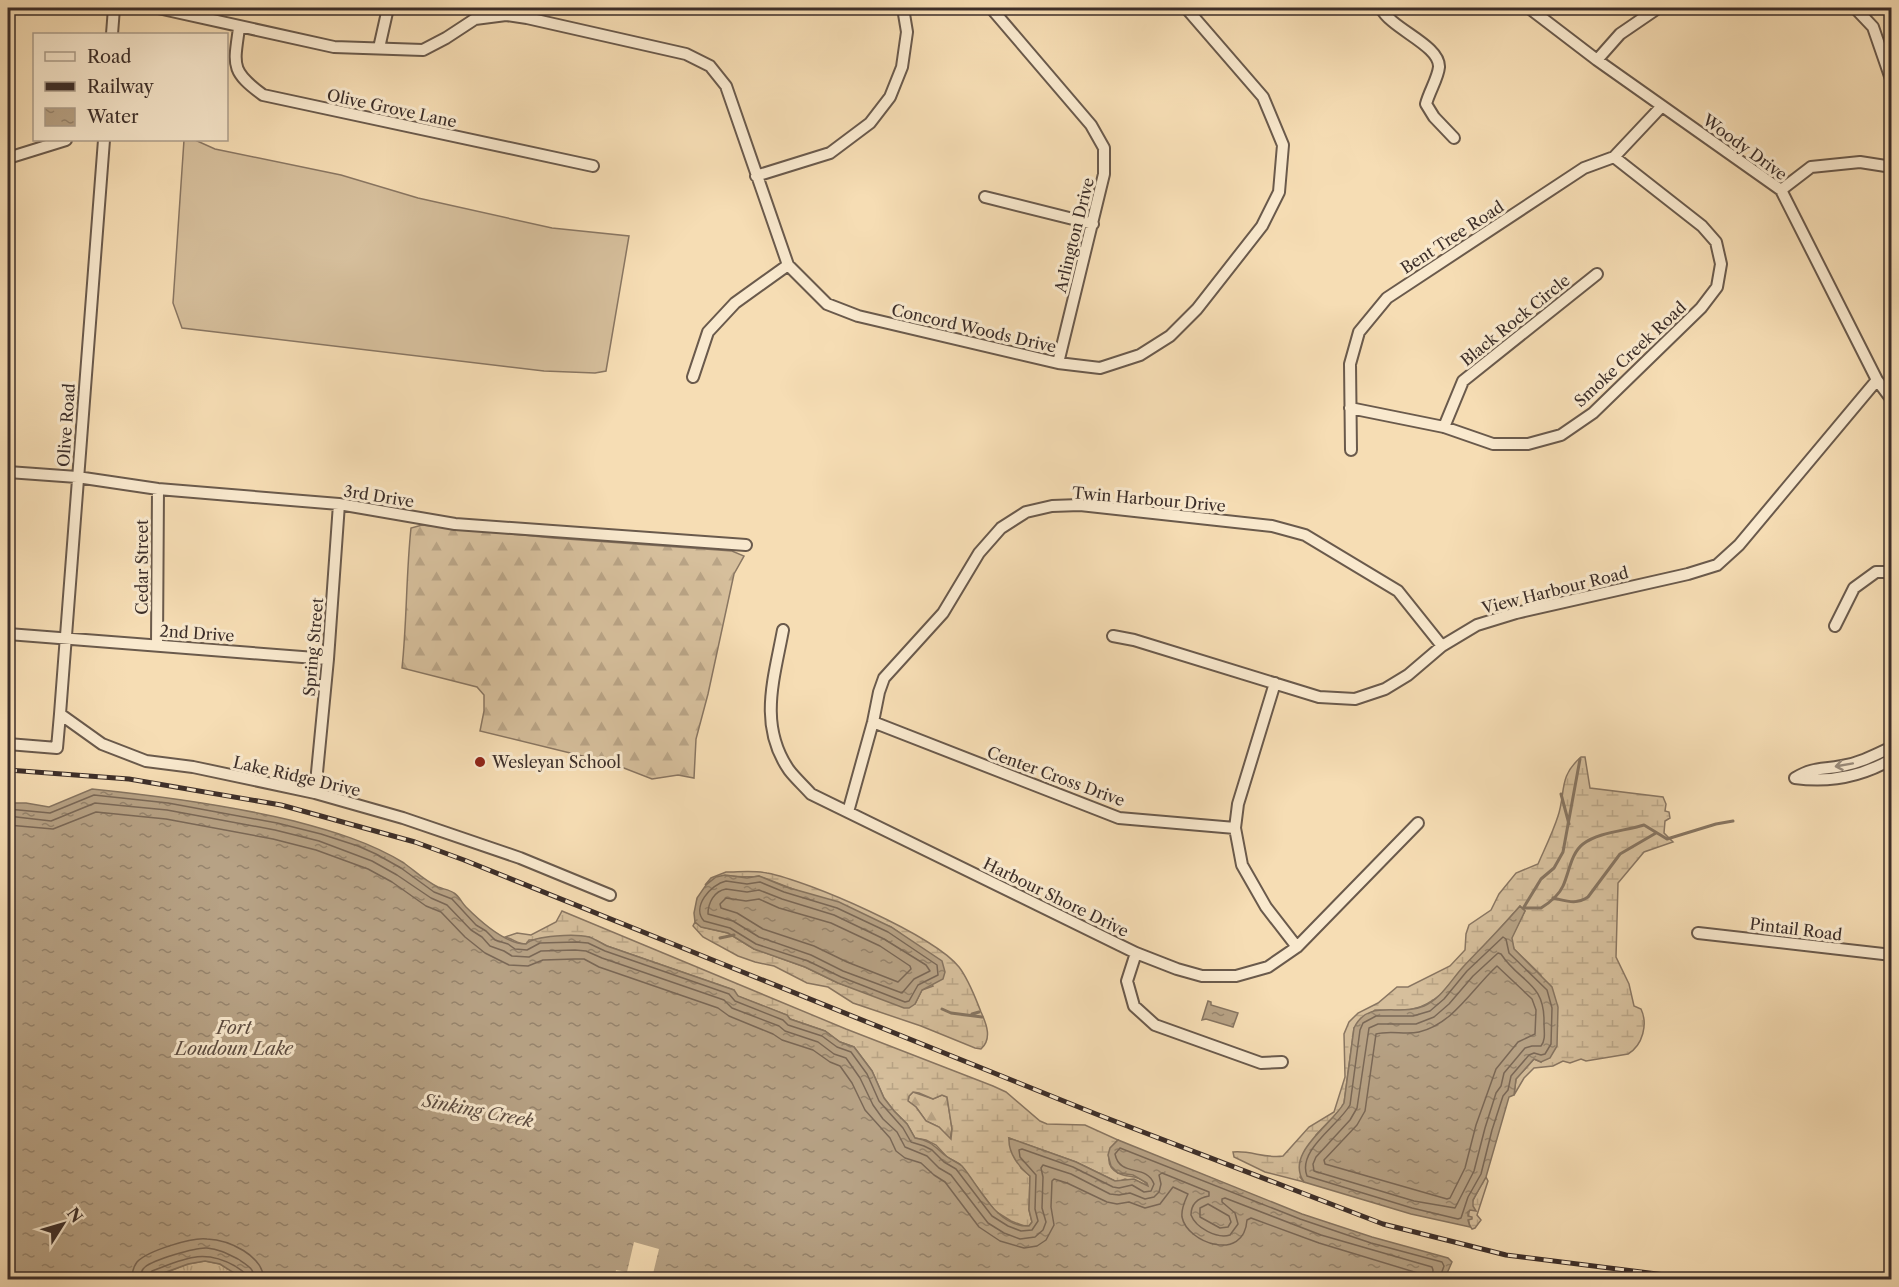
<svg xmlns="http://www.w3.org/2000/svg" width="1899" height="1287" viewBox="0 0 1899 1287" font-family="'Libre Caslon Text',serif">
<defs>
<pattern id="forest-firs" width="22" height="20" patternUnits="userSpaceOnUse" patternTransform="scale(1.5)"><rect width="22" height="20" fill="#d6bf9c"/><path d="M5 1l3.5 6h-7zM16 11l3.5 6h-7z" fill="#b9a486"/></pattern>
<pattern id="wetland-marsh" width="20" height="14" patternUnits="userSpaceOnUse" patternTransform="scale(1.5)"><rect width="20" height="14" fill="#d6bf9c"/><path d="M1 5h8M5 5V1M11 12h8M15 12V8" fill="none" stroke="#b9a486"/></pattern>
<pattern id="park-tufts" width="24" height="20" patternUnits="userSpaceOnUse" patternTransform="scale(1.5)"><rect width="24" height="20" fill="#d6bf9c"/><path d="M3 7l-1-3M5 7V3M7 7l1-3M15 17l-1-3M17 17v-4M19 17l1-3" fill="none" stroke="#b9a486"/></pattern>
<pattern id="water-ripples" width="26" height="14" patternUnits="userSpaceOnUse" patternTransform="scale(1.5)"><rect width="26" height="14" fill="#b7a285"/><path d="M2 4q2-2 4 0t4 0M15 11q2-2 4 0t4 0" fill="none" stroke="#96846d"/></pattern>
</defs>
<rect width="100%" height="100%" fill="#f6ddb4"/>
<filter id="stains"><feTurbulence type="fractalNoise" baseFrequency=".00333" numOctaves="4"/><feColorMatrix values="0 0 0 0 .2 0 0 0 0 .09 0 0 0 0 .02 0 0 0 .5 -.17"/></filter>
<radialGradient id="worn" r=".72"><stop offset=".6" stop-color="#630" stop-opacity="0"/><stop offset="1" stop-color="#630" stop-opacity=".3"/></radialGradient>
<path fill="#d6bf9c" stroke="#897662" stroke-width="1.5" d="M184 140H195L215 149 341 175 418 198 552 228 629 236 606 371 595 373 544 371 182 328 173 303Z"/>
<path fill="url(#forest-firs)" stroke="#897662" stroke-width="1.5" d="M422 525 553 538 732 551 744 556 734 574 708 694 696 739 694 778 678 775 652 779 611 763 480 731 484 711V695L477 687 402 668C407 621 406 575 411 528Z
M913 1092 933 1099 942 1095 947 1097 952 1129 950 1139 939 1127 926 1121 916 1107 908 1101 909 1096Z"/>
<path fill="url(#wetland-marsh)" stroke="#897662" stroke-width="1.5" fill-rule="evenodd" d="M1581 757H1585L1590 788 1663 797 1666 804 1665 811 1669 812 1670 818 1665 821 1664 833 1673 842 1644 852 1618 883 1616 957 1629 984 1634 1006 1641 1009C1648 1024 1643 1045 1628 1054L1586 1061 1581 1059 1570 1063 1563 1061 1553 1066 1534 1068 1524 1078 1514 1095 1516 1079 1534 1059 1541 1062V975L1514 949 1511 938 1525 911 1520 906 1440 995C1416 1014 1404 1010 1375 1010L1354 1028 1344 1103 1340 1110 1316 1135 1300 1177 1304 1182 1265 1172 1234 1157 1233 1152C1250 1150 1266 1159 1283 1156L1309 1127 1334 1112 1345 1077 1344 1034 1349 1022 1358 1013 1378 1003 1397 987H1408L1450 966 1465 950 1466 934 1469 925 1491 910 1499 894 1516 873 1538 864C1545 848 1553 832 1558 816 1566 792 1558 777 1581 757Z
M726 872C739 872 754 870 767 873 809 881 933 935 959 967 969 980 975 997 981 1012 987 1025 992 1039 981 1049L975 1048 921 1026 853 1003 828 987 807 983 774 966 755 962 738 956 703 937 693 926 695 922 702 927 728 933 754 949 805 967 838 983 868 993 915 1004 922 990 933 986 900 933 891 927 759 876C736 880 726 869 705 885L711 878Z
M562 911 846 1029 993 1086 1006 1092 1040 1121 1047 1124 1085 1125 1118 1140C1109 1149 1103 1165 1118 1173 1129 1179 1138 1173 1149 1186L1125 1179 1118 1182 1115 1181 1076 1162 1009 1138 1021 1168 1030 1176 1029 1210 1032 1222 1029 1226H1024L1011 1221 995 1211 960 1164 947 1157 936 1145 926 1140 915 1138 907 1124 894 1111 884 1098 872 1071 854 1047 840 1042 825 1031 790 1019 787 1015 737 996 734 990 607 946 589 937 529 940 526 944C517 944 514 939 505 937L517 933 531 935 556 922ZM913 1092 919 1093 933 1099 942 1095 947 1097 952 1129 951 1139 939 1127 926 1121 916 1107 908 1101 909 1096Z
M1486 1177 1488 1181 1477 1215 1481 1220 1475 1228 1472 1229C1461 1215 1478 1191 1486 1177Z"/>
<path fill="url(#park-tufts)" stroke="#897662" stroke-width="1.5" d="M205 1261 220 1264 245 1279 147 1280 188 1264Z"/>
<path fill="url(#water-ripples)" stroke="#867460" stroke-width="1.5" d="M92 789C160 796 228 805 294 821 332 831 370 842 404 863 415 871 425 881 438 887 443 889 450 890 454 893 459 896 462 903 466 907 480 921 506 944 526 944 535 935 576 934 589 937 595 939 601 943 607 946L734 990 738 996 787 1015 790 1019 825 1031 840 1042 854 1047 872 1071 884 1098 894 1111 907 1124 915 1138C930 1140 935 1147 946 1156 951 1160 957 1162 962 1166 980 1187 996 1227 1029 1226L1032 1222 1029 1210 1030 1176C1019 1167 1008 1153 1009 1138L1076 1162 1115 1181 1134 1179 1148 1186 1147 1183 1133 1175 1118 1173 1111 1166 1108 1155 1110 1148 1118 1140 1302 1214 1372 1237 1448 1258 1452 1262 1444 1280H245L220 1264 205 1261 188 1264 147 1279H130L129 1275 126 1280H8V803H26L49 807Z
M725 875 747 878 759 876 786 887 839 902 891 927 942 961 945 972 943 979 922 990 915 1004 909 1008H904L838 983 805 967 754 949 728 933 701 927 695 922 694 913 697 898 706 885 716 877Z
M1520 906 1525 911 1512 938 1514 949 1552 987 1558 1007 1557 1046 1550 1058 1541 1062 1534 1059 1516 1079 1514 1095 1509 1097 1486 1177 1473 1200V1206L1476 1211 1470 1210 1468 1212V1216L1472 1217V1219L1468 1220 1470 1227 1411 1214 1304 1182C1284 1153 1332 1125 1344 1103L1354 1028C1368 998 1399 1017 1424 1006 1441 999 1451 980 1463 967 1482 947 1502 927 1520 906Z
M1208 1001 1211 1002V1005L1238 1013 1233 1027 1206 1019 1202 1020Z"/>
<path fill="#f6ddb4" d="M634 1242 659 1249 652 1278 659 1279H614L616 1270 627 1272Z"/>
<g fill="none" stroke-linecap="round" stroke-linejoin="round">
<path stroke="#7a6857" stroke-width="1.5" d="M8 809 50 813 94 795 168 803 277 823 321 834 358 846 376 854 401 868 434 892 452 899 476 925 486 931 495 940 508 944 515 949 527 950 540 943 576 942 588 943 605 951 729 994 735 1001 783 1020 788 1025 822 1036 837 1047 851 1052 867 1074 879 1101 903 1128 911 1142 924 1146 932 1150 944 1162 956 1169 992 1216 1008 1226 1021 1231 1032 1230 1038 1221 1035 1209 1036 1175 1020 1157 1019 1150 1022 1149 1073 1167 1113 1187 1119 1188 1132 1185 1144 1192 1151 1191 1154 1184C1146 1163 1120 1178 1115 1154L1120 1148 1300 1219 1371 1243 1442 1262 1444 1266 1439 1280
M8 816 51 821 95 803 167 810 275 830 319 841 372 861 397 875 431 898 447 905 471 930 482 937 490 946 504 951 512 956 529 957 541 951 575 950 586 951 602 958 724 1000 732 1008 779 1026 785 1031 818 1042 834 1054 846 1058 860 1078 873 1105 883 1119 897 1132 905 1147 927 1156 939 1168 951 1175 988 1223 1004 1233 1020 1239 1035 1237 1043 1230 1046 1222 1042 1208 1043 1177 1041 1168 1043 1165 1071 1174 1110 1194 1119 1195 1130 1193 1145 1199 1154 1197 1159 1192 1161 1184 1159 1175 1162 1173 1209 1192V1196C1198 1198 1191 1203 1191 1215 1196 1228 1217 1239 1230 1235L1238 1224 1235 1213 1222 1202V1199L1225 1198 1321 1235 1432 1267 1433 1270 1432 1280
M8 825 53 829 96 812 166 819 273 839 316 850 368 869 392 882 426 906 441 912 465 937 485 953 509 965 528 966 543 960 575 959H584L599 967 718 1008 729 1016 773 1034 782 1040 813 1050 830 1062 840 1066 852 1083 865 1110 890 1138 896 1151 905 1158 921 1163 934 1175 945 1182 979 1227 1000 1241 1024 1248 1037 1246 1046 1240 1054 1225 1051 1207 1052 1181 1054 1179 1067 1183 1107 1202 1117 1204 1129 1202 1145 1208 1160 1204 1173 1187 1188 1194C1185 1201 1181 1208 1182 1217 1187 1243 1244 1263 1247 1220L1251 1218 1319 1243 1421 1274 1423 1280
M726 881 747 884 760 882 784 892 837 908 888 932 937 965 938 975 918 985 909 1001 905 1002 841 977 808 961 756 944 730 928 704 921C691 907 711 884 726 881Z
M726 889 747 892 759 890 782 899 834 915 884 939 926 965 930 971 914 979 902 993 843 971 811 955 759 937 733 921 708 914C708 903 714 891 726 889Z
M726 898 746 901 759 899 779 908 831 923 880 946 910 966 911 969 898 982 847 962 814 946 763 929 737 913 721 908 720 904Z
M1503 937 1506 939 1509 953 1547 990 1552 1008 1551 1044 1545 1054 1541 1055 1534 1053 1529 1055 1511 1076 1508 1090 1503 1096 1492 1130 1481 1174 1468 1197 1461 1218 1458 1219 1412 1208 1307 1176C1297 1150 1338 1126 1350 1105L1360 1030 1363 1023 1376 1016H1413L1430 1011 1444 999 1467 971Z
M1498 953 1501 954C1520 983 1545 982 1544 1023 1544 1031 1546 1040 1541 1046H1532L1525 1048 1504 1073 1501 1086 1496 1093 1485 1128 1474 1171 1455 1208 1414 1201 1314 1171 1313 1164 1316 1157 1350 1120 1357 1108 1369 1028 1378 1024H1416L1434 1017 1449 1004 1473 976Z
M1497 966 1532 999 1536 1010 1535 1034 1518 1042 1496 1069 1476 1125 1465 1168 1450 1198 1447 1199 1325 1164 1324 1160 1357 1125 1365 1111 1376 1034C1390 1030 1405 1035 1419 1032 1453 1024 1472 989 1497 966Z
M1208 1204 1229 1216 1231 1222 1228 1227 1220 1228 1200 1217V1208Z
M131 1280C132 1273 133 1267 137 1262 147 1251 192 1237 207 1239 229 1240 263 1255 264 1280
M140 1280C141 1274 141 1270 145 1267 153 1260 196 1247 207 1248 219 1249 228 1254 238 1259 247 1265 254 1268 255 1280
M148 1280 149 1275 152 1271C184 1259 203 1248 235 1266 241 1270 246 1272 247 1280"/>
<path stroke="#867460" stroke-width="3" d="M1561 794 1569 824
M1553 898C1567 901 1576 905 1588 897L1620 854 1656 833
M1524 907 1541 879 1554 868 1563 852 1580 759
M1523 908H1541C1549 903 1559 895 1563 886 1569 873 1571 853 1583 844 1599 832 1625 831 1644 825L1667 839 1716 824 1733 821
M720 938 734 935
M942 1009 951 1013 982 1017
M972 1014 979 1012"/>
<g stroke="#6a5a4c" stroke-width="14">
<path id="minor" d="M158 8 334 47 423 50 446 38 475 19 506 15 527 18 686 54 710 66 726 86 788 265 827 304 858 316 1058 363 1100 368 1140 355 1170 336 1197 309 1262 226 1279 192 1283 145 1263 97 1186 8
M991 8 1091 125 1104 148V174L1058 363
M1381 8C1391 29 1440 45 1439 67 1438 78 1429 92 1426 104L1434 117 1454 138
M1529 8 1597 60 1781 190 1877 380 1892 400
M1855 8 1873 27 1892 82
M239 28C234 65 230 71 263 95L593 166
M112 34 114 8
M379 48 388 8
M1597 60 1620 34 1658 8
M8 158 66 140
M756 176 830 153 870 123 890 97 902 67 907 32 903 8
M1781 190 1811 167 1860 162 1892 167
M985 197 1093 224
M693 377 708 332 735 303 788 265
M1350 408 1444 427 1493 444H1528L1561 435 1593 413 1701 308 1717 287 1721 264 1716 242 1702 226 1614 157
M1444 427 1463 381 1597 274
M1351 450 1350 364 1359 332 1387 298 1584 168 1614 157 1662 106
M8 472 77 477 158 489 339 504 455 524 746 545
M1835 626 1854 588 1876 572H1892
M783 630C774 679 758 725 789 770 795 778 804 786 811 794L1136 953 1177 969 1202 976H1236L1268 967 1297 947 1418 823
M8 634 328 659
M1113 636 1134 640 1319 697 1355 699 1385 689 1408 675 1442 646 1477 625 1516 613 1688 574 1717 565 1739 545 1877 380
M157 645 158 489
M1275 683 1238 804 1235 828 1242 865 1266 907 1297 947
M60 714 104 140
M873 722 1119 818 1235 828
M8 744 57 748 60 714 102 744 146 761 193 767 315 793 403 818 520 858 610 895
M1795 778C1814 767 1821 770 1842 766 1860 763 1875 755 1892 747
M1795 778C1830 783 1861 777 1892 759
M315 793 328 659 339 504
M848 812 873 722 879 692 884 678 943 613 979 553 1001 528 1026 512 1052 506 1080 505 1272 526 1305 535 1398 591 1442 646
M1698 933 1892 955
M1136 953 1127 981 1134 1006 1155 1025 1261 1063 1282 1062"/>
</g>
<use href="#minor" stroke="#f9e9ce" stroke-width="10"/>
<g stroke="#3c2e29" stroke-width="5">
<path id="rail" d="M8 770 129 779 281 805 415 842 464 860 1096 1114 1383 1224 1506 1255 1705 1280"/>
</g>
<use href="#rail" stroke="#f9e9ce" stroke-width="3" stroke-dasharray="9" stroke-linecap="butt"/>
</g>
<defs><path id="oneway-shaft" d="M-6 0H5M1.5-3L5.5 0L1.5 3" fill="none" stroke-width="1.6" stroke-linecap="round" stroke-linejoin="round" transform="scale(1.5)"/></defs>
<use stroke="#9a8c7c" href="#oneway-shaft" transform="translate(1844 765) rotate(170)"/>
<circle fill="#8f2418" stroke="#f9e9ce" stroke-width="2" cx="480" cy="762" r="6"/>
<g text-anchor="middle" stroke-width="6" stroke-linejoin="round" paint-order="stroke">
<g font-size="16" fill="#3c2e29" stroke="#f9e9ce">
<text transform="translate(392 108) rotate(12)" y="6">Olive Grove Lane</text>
<text transform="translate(1745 147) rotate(36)" y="6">Woody Drive</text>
<text transform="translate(1074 235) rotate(-76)" y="6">Arlington Drive</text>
<text transform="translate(1452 237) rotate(-33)" y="6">Bent Tree Road</text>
<text transform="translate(1515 320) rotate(-39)" y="6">Black Rock Circle</text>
<text transform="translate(974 328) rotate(13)" y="6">Concord Woods Drive</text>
<text transform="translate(1630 354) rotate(-43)" y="6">Smoke Creek Road</text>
<text transform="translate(66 425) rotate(-86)" y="6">Olive Road</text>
<text transform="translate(379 496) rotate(9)" y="6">3rd Drive</text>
<text transform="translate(1149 499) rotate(5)" y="6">Twin Harbour Drive</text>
<text transform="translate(142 567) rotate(-90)" y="6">Cedar Street</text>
<text transform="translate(1555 590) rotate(-14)" y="6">View Harbour Road</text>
<text transform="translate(197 633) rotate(4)" y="6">2nd Drive</text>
<text transform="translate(313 647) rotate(-85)" y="6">Spring Street</text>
<text transform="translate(297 776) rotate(13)" y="6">Lake Ridge Drive</text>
<text transform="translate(1056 776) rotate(20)" y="6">Center Cross Drive</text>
<text transform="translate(1056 897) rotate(26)" y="6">Harbour Shore Drive</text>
<text transform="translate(1796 929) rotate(7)" y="6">Pintail Road</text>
</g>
<g font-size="16" fill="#3c2e29" stroke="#f9e9ce" text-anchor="start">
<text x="492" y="768">Wesleyan School</text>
</g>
<g font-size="18" font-style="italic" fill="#5b4b40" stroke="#f9e9ce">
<text x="234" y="1034">Fort<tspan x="234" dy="21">Loudoun Lake</tspan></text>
<text transform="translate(478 1111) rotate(11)" y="6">Sinking Creek</text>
</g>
</g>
<rect width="1899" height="1287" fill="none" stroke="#f6ddb4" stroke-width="30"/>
<rect x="9" y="9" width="1881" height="1269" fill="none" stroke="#3c2e29" stroke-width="3"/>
<rect x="15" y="15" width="1869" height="1257" fill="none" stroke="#3c2e29" stroke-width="1.5"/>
<rect x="33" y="33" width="195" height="108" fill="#f9e9ce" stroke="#ad9e8c" stroke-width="1.5"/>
<rect x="45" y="52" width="30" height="9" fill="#f9e9ce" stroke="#ad9e8c" stroke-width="1.5"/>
<text x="87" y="63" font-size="18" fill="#3c2e29">Road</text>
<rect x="45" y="82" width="30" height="9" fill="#3c2e29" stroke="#ad9e8c" stroke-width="1.5"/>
<text x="87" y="93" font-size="18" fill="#3c2e29">Railway</text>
<rect x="45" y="108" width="30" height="18" fill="url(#water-ripples)" stroke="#ad9e8c" stroke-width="1.5"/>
<text x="87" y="123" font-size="18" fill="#3c2e29">Water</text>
<g transform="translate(63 1224) rotate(53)" stroke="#f9e9ce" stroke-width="4.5" paint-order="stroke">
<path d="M0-4.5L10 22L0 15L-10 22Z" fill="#3c2e29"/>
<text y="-9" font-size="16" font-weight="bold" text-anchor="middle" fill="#3c2e29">N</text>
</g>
<rect width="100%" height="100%" filter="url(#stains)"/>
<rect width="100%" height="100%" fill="url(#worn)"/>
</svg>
